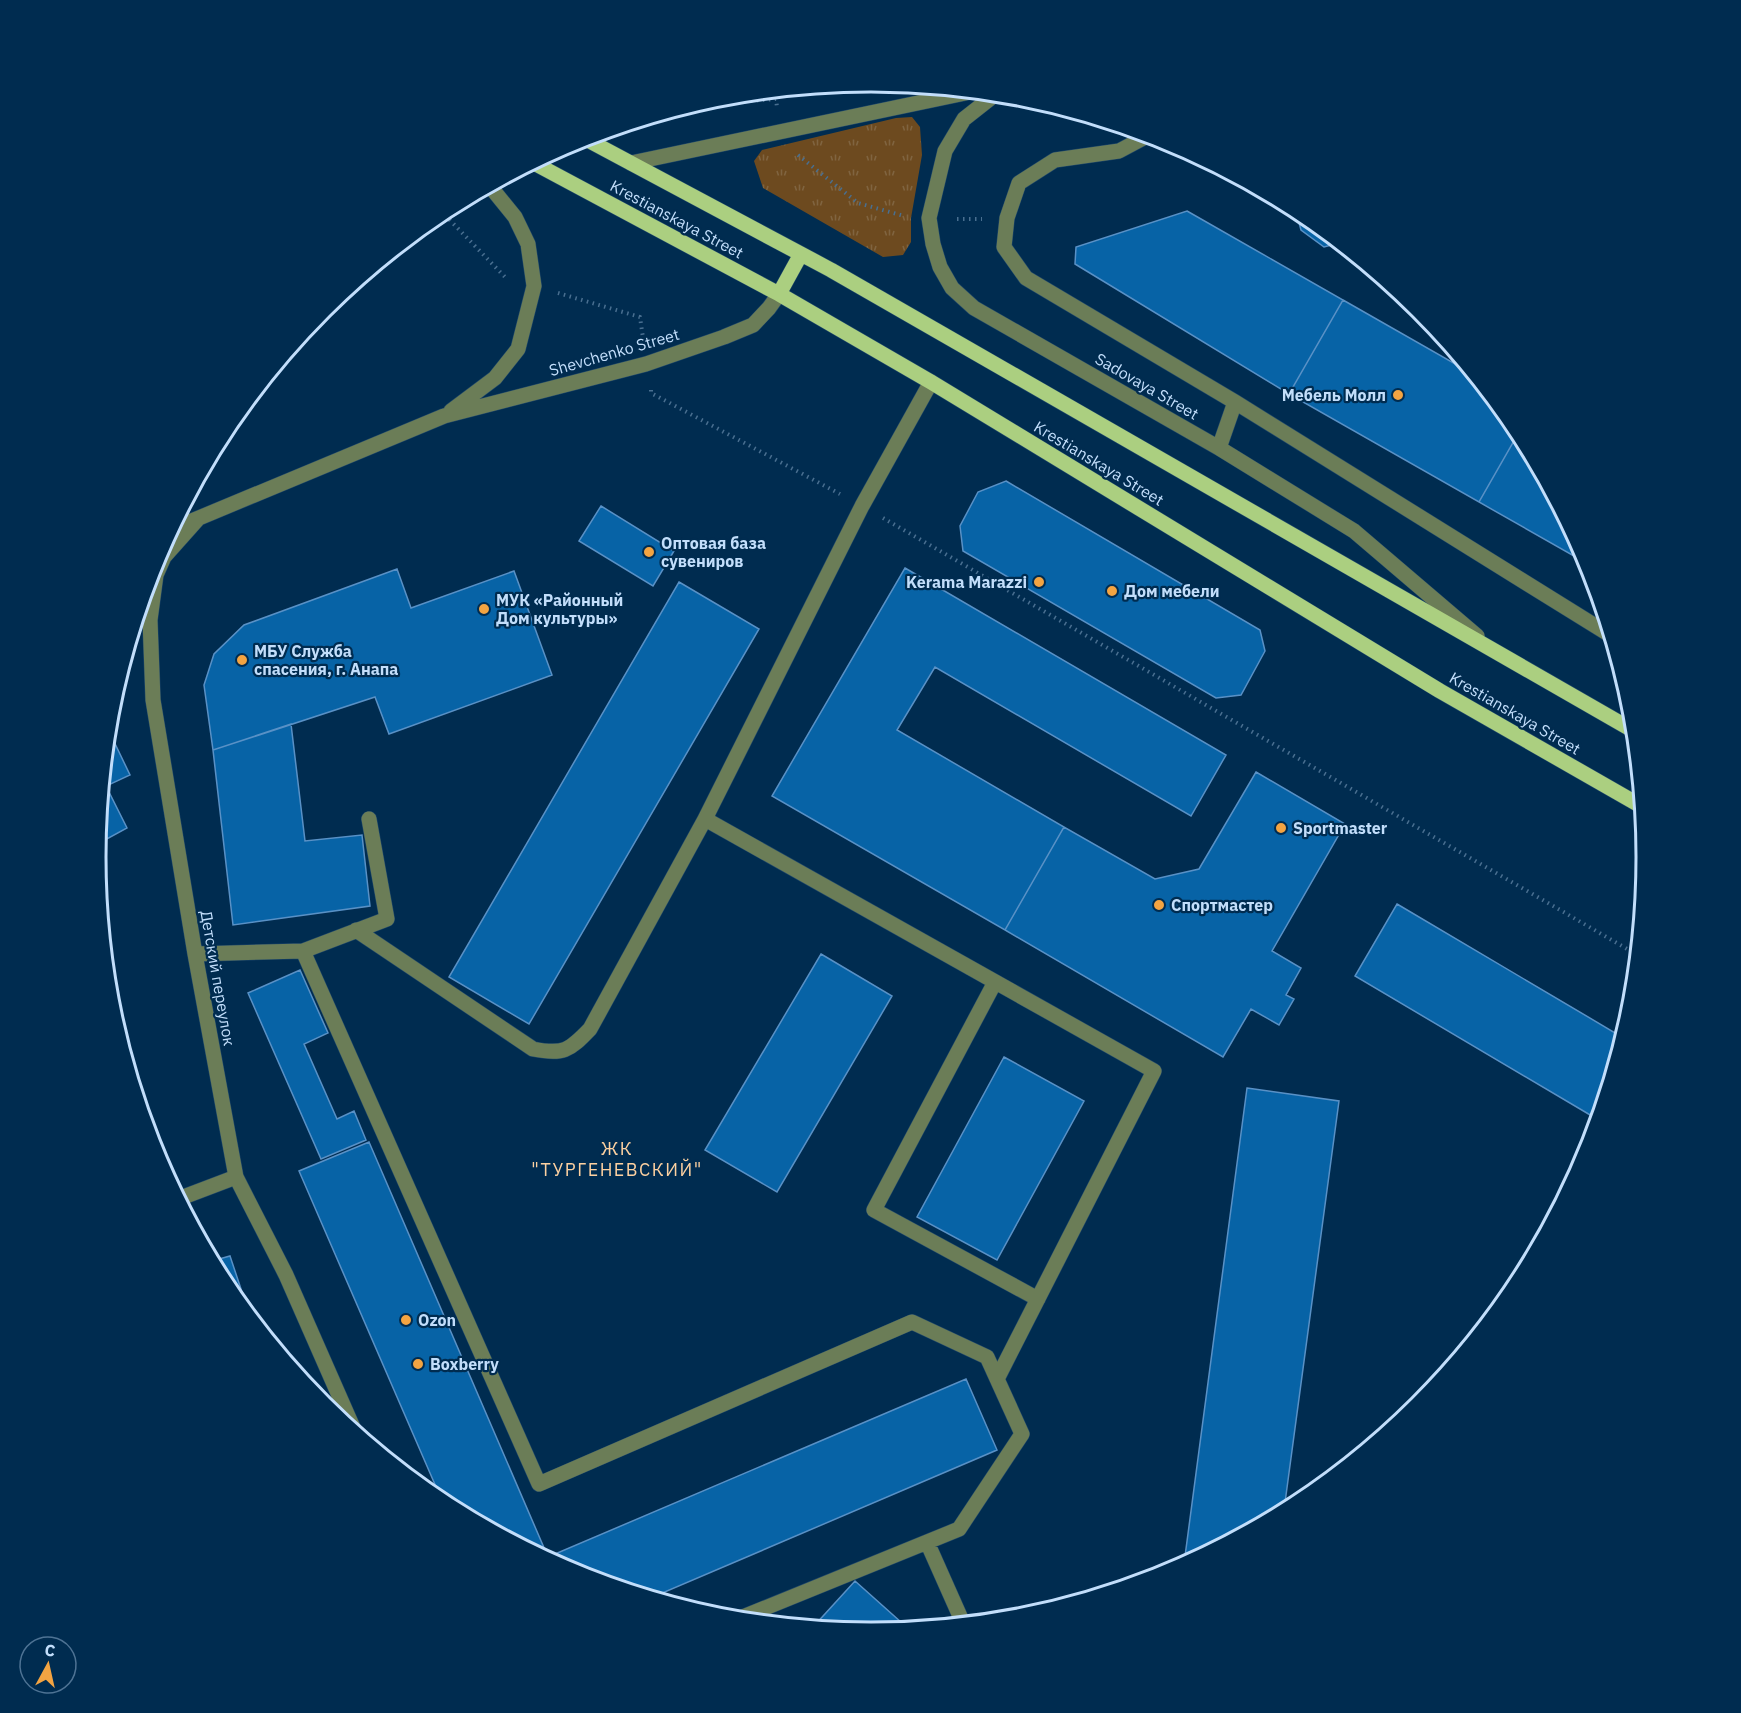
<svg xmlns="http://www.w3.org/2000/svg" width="1741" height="1713" viewBox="0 0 1741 1713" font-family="'IBM Plex Sans',sans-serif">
<defs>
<pattern id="grass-tufts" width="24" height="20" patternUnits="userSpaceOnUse" patternTransform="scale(1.5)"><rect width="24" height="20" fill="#6d4a1f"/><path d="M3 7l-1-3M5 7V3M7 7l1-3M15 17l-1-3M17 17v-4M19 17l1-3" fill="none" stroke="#806440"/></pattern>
</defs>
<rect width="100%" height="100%" fill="#002c50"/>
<path fill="url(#grass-tufts)" d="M912 117 920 127 922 155 911 218V242L903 255 883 257 763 188 754 161 762 150 896 118Z"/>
<path fill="#0763a6" stroke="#5991c6" stroke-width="1.5" d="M1295 208 1302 212 1340 243 1324 247 1301 230Z
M1187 211 1343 300 1289 394 1075 264 1076 247Z
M1343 300 1473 374 1515 426 1519 432 1479 502 1289 394Z
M1519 432 1587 560 1588 564 1479 502Z
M1006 481 1260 630 1265 651 1241 695 1216 698 963 551 960 526 978 492Z
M601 506 674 551 653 586 579 541Z
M905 568 1226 755 1191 816 935 667 897 730 1064 827 1005 930 772 796Z
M397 569 411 608 514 571 552 675 389 734 375 697 213 750 204 685 214 654 244 625Z
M679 582 759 629 529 1024 449 977Z
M291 724 305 841 362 835 370 906 233 925 213 750Z
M108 729 130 775 106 786 127 828 105 840 98 826Z
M1256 772 1345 824 1272 951 1301 968 1286 995 1294 999 1279 1025 1251 1009 1223 1057 1005 930 1064 827 1155 879 1199 869Z
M1397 904 1622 1037 1597 1119 1355 976Z
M821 954 892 996 777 1192 705 1150Z
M300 970 328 1033 304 1044 337 1119 354 1111 366 1140 321 1159 248 993Z
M1004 1057 1084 1101 997 1260 917 1217Z
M1247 1088 1339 1101 1284 1510 1184 1564Z
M369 1142 548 1557 966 1379 997 1450 653 1597 573 1573 443 1503 299 1171Z
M230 1256 244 1298 237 1301 226 1287 212 1261Z
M855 1581 902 1623 896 1629 870 1632 814 1626Z"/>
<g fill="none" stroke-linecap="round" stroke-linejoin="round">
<g stroke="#1f486b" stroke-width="16">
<path id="minor" d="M997 93 964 119 945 151 929 218 933 244 940 267 952 288 974 308 1219 448 1354 531 1477 636
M1149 135 1119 151 1055 160 1019 183 1007 218 1004 247 1026 278 1235 402 1610 635
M631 163 975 91
M931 382 862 506 705 819 1154 1071 997 1379
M451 411 495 378 518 349 534 286 528 244 515 217 489 185
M1219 448 1235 402
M197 520 164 557 156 575 150 620 153 700 195 954 236 1177 286 1275 355 1432
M170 530 444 416 646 364 724 337 753 325 769 308 779 294
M356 930 533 1049C563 1055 569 1051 590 1029L705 819
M303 951 539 1484 912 1322 987 1357 1022 1434 959 1529 738 1619
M195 954 303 951 387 919 369 819
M995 982 874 1210 1038 1299
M178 1199 236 1177
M927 1542 963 1623"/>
</g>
<g stroke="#1f486b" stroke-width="16">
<path id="major" d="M582 137 831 270 1634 731
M532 162 779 294 931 382 1440 691 1641 806
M779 294 801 254"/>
</g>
<path stroke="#496f90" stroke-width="4" stroke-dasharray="1.5 4.5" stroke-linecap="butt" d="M685 106 776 99 777 107
M798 155 858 203 904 216
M441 211 505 277
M957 219H982
M558 293 640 317 643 338
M651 390V393L840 494
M883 518 1636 954"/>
<use href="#minor" stroke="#6b7d57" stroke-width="15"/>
<use href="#major" stroke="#abcf80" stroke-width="15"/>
</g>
<g fill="#f3a442" stroke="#002c50" stroke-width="2">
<circle cx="1398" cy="395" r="6"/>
<circle cx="649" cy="552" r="6"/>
<circle cx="1039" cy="582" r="6"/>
<circle cx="1112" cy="591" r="6"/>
<circle cx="484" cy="609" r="6"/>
<circle cx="242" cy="660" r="6"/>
<circle cx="1281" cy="828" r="6"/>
<circle cx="1159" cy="905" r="6"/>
<circle cx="406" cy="1320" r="6"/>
<circle cx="418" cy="1364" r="6"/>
</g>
<g text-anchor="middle" stroke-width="4.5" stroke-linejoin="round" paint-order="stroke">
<g font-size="16" fill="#c2defb" stroke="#002c50">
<text transform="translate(677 219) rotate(28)" y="6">Krestianskaya Street</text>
<text transform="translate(614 352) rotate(-16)" y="6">Shevchenko Street</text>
<text transform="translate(1147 386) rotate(30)" y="6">Sadovaya Street</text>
<text transform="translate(1099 463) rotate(31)" y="6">Krestianskaya Street</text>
<text transform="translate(1515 713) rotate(30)" y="6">Krestianskaya Street</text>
<text transform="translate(218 978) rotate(80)" y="6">Детский переулок</text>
</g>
<g font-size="16" font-weight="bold" fill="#c2defb" stroke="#002c50" text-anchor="start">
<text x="1386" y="401" text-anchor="end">Мебель Молл</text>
<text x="661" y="549">Оптовая база<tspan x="661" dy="18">сувениров</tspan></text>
<text x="1027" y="588" text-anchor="end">Kerama Marazzi</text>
<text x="1124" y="597">Дом мебели</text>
<text x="496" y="606">МУК «Районный<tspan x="496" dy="18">Дом культуры»</tspan></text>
<text x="254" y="657">МБУ Служба<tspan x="254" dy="18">спасения, г. Анапа</tspan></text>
<text x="1293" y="834">Sportmaster</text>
<text x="1171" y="911">Спортмастер</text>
<text x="418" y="1326">Ozon</text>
<text x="430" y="1370">Boxberry</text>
</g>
<g font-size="18" letter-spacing="1.5" fill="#fdd1a1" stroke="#002c50">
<text x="617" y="1155">ЖК<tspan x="617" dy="21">"ТУРГЕНЕВСКИЙ"</tspan></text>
</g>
</g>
<path d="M0 0H1741V1713H0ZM106 857a765 765 0 1 1 1530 0a765 765 0 1 1-1530 0Z" fill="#002c50" fill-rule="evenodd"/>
<path fill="none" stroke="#c2defb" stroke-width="3" d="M106 857a765 765 0 1 1 1530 0a765 765 0 1 1-1530 0Z"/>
<g transform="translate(48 1665) rotate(8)"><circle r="28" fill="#002c50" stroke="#4e7394" stroke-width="1.5"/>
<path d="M0-4.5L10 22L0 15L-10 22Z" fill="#f3a442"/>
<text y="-9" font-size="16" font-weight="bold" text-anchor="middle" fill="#c2defb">С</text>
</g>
</svg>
